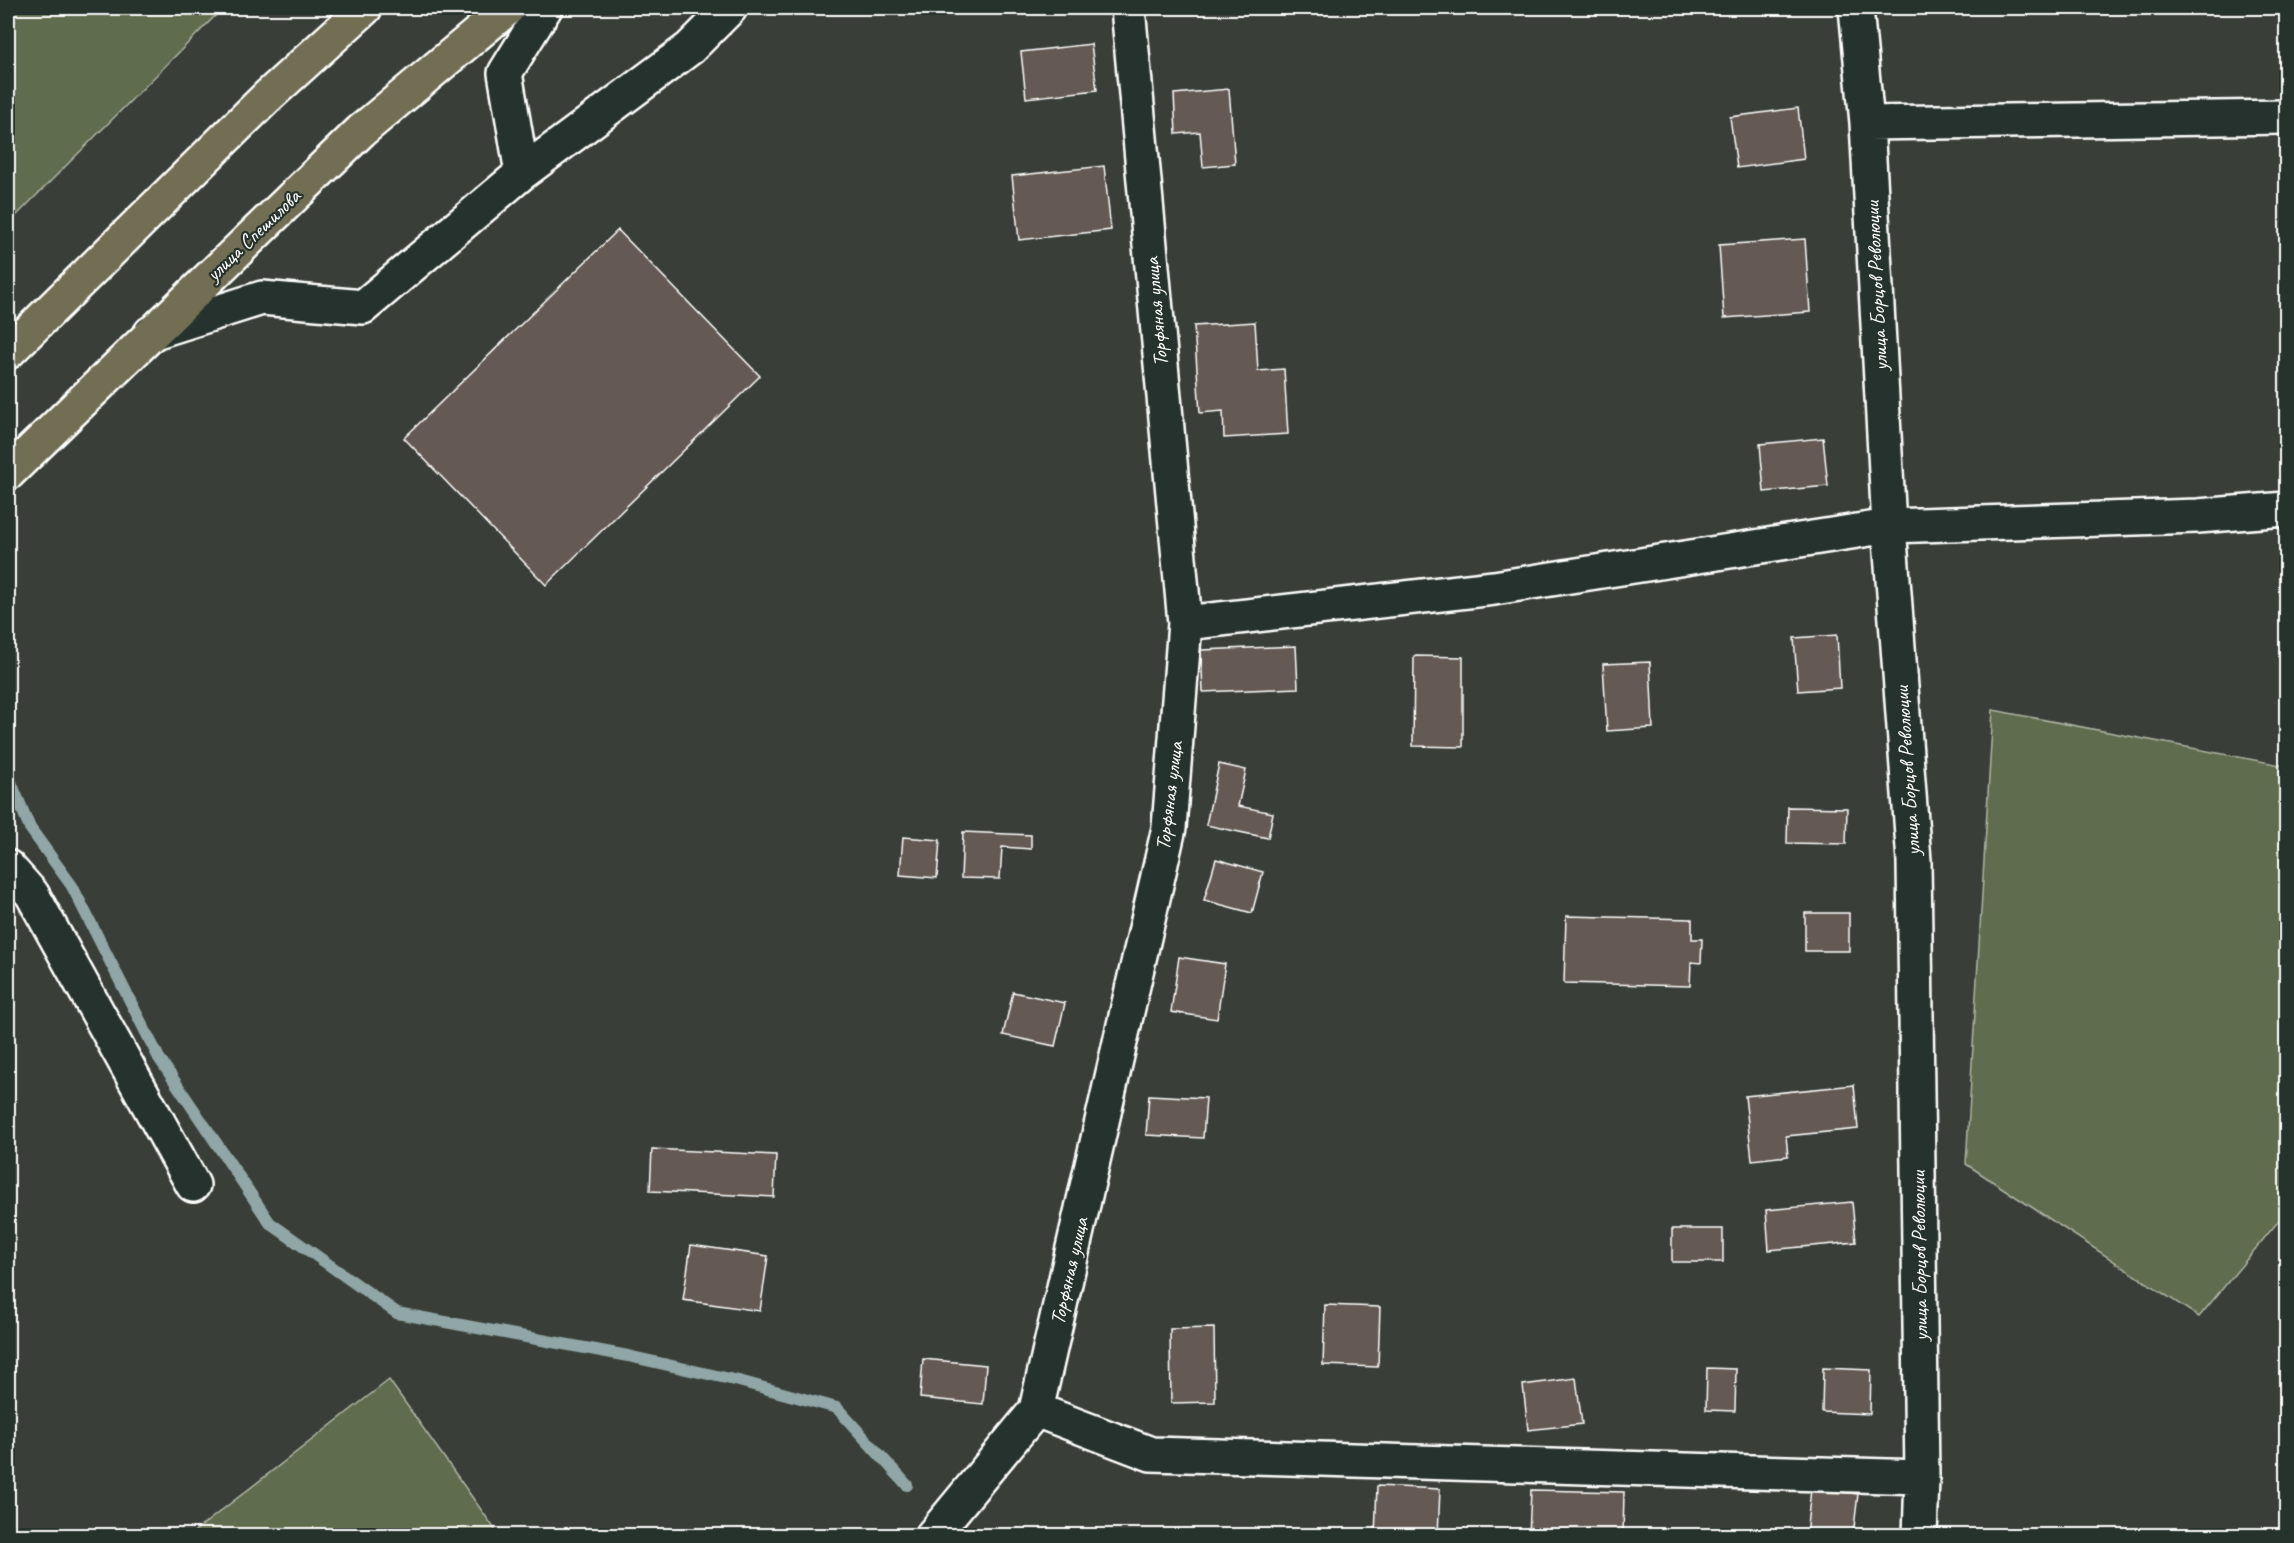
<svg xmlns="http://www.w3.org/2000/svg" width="2294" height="1543" viewBox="0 0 2294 1543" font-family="Caveat,sans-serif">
<rect width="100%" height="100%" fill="#393f38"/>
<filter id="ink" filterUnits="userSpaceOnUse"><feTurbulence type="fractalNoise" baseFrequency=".0167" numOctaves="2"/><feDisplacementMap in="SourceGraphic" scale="12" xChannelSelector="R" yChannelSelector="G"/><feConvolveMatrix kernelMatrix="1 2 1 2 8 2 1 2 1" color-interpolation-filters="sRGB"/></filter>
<g filter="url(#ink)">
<path fill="#5f6c4e" stroke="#afb6a6" stroke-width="1.5" d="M8 8H223L8 224Z
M1993 710 2286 766V1212L2199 1317 1966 1164Z
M389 1380 499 1535H199L195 1531Z"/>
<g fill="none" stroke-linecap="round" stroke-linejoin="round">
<path stroke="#90a6a7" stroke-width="12" d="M8 775 30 828 72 886 159 1058 270 1223 397 1313 628 1356 739 1381 837 1408 907 1485"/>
</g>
<path fill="#655a52" stroke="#fff" stroke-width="1.5" d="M1091 44 1097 90 1026 98 1021 52Z
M1229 89 1235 164 1203 167 1200 132 1176 134 1174 94Z
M1798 108 1804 159 1737 168 1730 117Z
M1104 166 1111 230 1019 240 1012 176Z
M618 230 760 376 546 585 404 438Z
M1805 239 1810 312 1724 318 1719 245Z
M1255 322 1258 371 1284 369 1288 434 1224 438 1223 411 1200 413 1194 326Z
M1823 438 1828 486 1764 492 1760 444Z
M1837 635 1840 688 1798 691 1794 638Z
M1296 646 1298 688 1203 692 1201 650Z
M1414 656 1463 657V747L1413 746Z
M1650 662 1653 728 1607 731 1603 664Z
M1219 764 1246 770 1238 806 1273 813 1268 838 1206 825Z
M1788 807 1847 808 1846 844 1787 843Z
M963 832 1031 835V849L1002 847 1000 879 961 878Z
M903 837 940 840 937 878 900 875Z
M1216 859 1263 872 1252 913 1204 900Z
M1805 913H1849V951H1805Z
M1566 916 1692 919V939H1702L1701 963 1691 962 1690 986 1564 983Z
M1179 957 1225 964 1217 1019 1171 1012Z
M1013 992 1065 1003 1055 1046 1003 1035Z
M1854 1085 1858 1129 1786 1136 1788 1156 1752 1160 1745 1096Z
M1149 1095 1206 1098 1203 1138 1146 1135Z
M652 1149 776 1155 774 1197 650 1191Z
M1852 1202 1856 1242 1769 1250 1766 1210Z
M1672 1229H1723V1262H1672Z
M691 1245 768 1256 760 1311 683 1300Z
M1325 1305 1380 1307 1378 1367 1323 1365Z
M1214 1328 1215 1402 1171 1403 1170 1329Z
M923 1359 986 1365 983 1404 920 1398Z
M1707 1368 1736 1369 1735 1411 1706 1410Z
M1823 1368 1871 1370 1870 1414 1822 1412Z
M1576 1378 1582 1424 1528 1430 1523 1385Z
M1377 1486 1440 1489 1438 1536H1375Z
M1811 1489 1858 1494 1853 1536H1806Z
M1531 1490 1624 1492 1623 1536H1529Z"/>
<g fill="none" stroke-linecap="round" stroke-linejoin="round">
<g stroke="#fff" stroke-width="38">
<path id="minor" d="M1856 8 1867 123 1889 526 1914 861 1922 1477 1920 1536
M1867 123 2286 117
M522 173 505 73 545 8
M151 333 262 298 363 307 522 173 690 48 730 8
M1185 623 1494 588 1889 526 2198 516 2286 509
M8 867 32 894 193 1185
M1036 1410 1151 1454 1922 1477
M932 1536 1036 1410 1169 828 1185 623 1128 8"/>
</g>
<g stroke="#fff" stroke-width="38">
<path id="major" d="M8 352 267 97 365 8
M8 473 361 131 508 8"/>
</g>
<use href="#minor" stroke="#26332d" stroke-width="33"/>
<use href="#major" stroke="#726e52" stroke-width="33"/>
</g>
</g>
<g text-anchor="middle" stroke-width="4.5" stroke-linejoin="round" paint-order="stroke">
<g font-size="21" fill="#fff" stroke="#26332d">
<text transform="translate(253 235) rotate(-44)" y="7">улица Спешилова</text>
<text transform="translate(1876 286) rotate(-93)" y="7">улица Борцов Революции</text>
<text transform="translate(1156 312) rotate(-95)" y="7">Торфяная улица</text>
<text transform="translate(1907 771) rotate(-94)" y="7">улица Борцов Революции</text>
<text transform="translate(1169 796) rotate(-83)" y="7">Торфяная улица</text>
<text transform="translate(1919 1256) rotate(-91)" y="7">улица Борцов Революции</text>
<text transform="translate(1069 1271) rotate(-77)" y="7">Торфяная улица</text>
</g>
</g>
<rect width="2294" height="1543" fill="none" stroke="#26332d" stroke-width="30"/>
<rect x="15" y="15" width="2264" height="1513" fill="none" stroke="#fff" stroke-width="2" filter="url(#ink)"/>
</svg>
